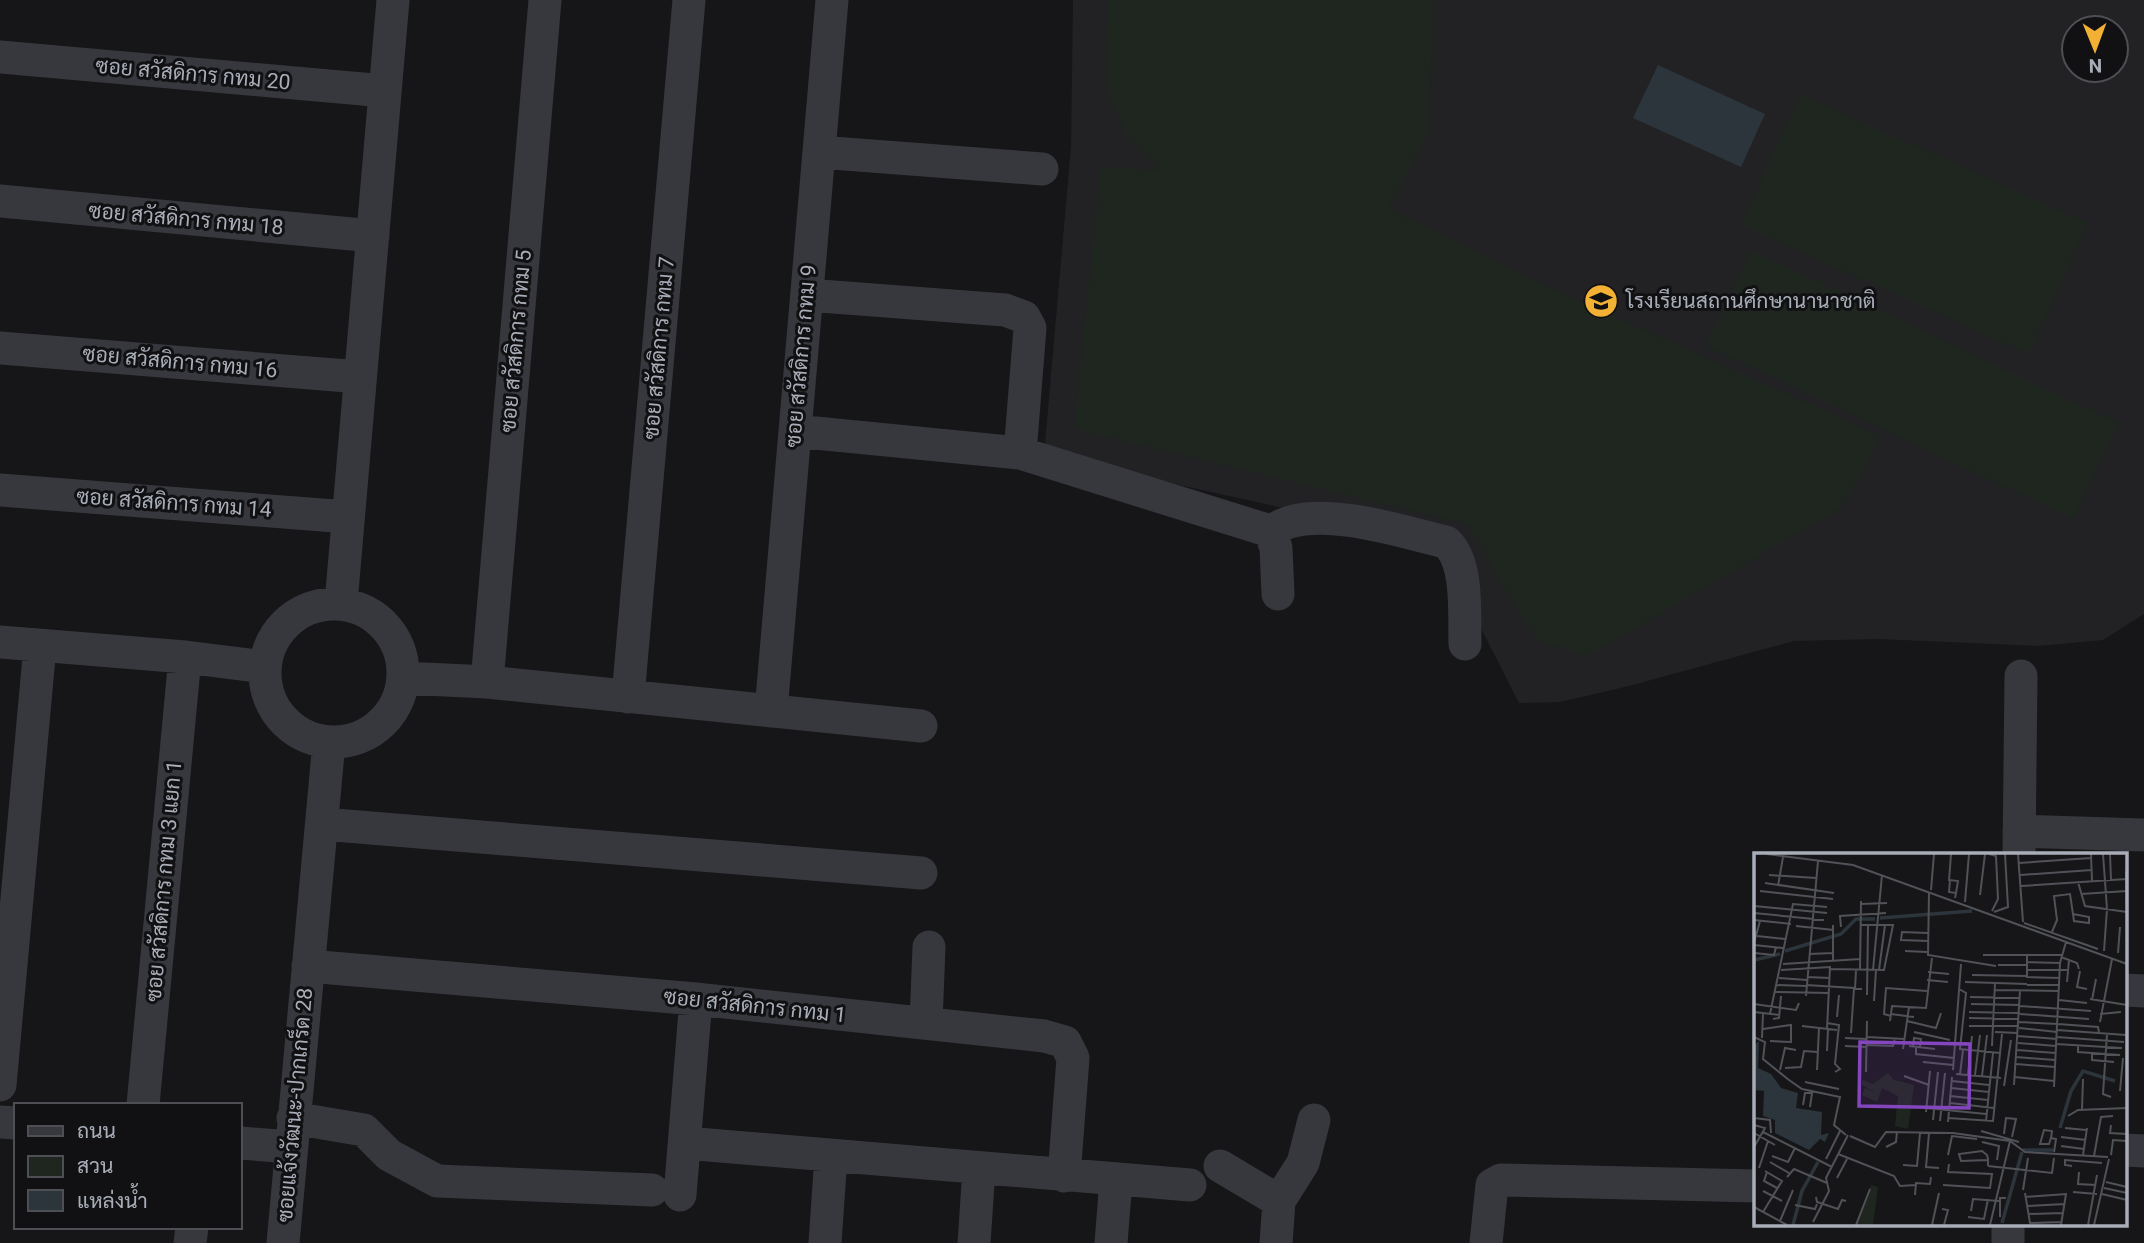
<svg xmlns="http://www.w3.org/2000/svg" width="2144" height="1243" viewBox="0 0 2144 1243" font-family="Roboto,Sarabun,sans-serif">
<rect width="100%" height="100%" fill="#161618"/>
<path fill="#222225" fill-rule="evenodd" d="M1073 0H2144V614L2103 640 2037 646 1879 639 1794 641 1629 686 1560 702 1519 703 1437 542 1044 455 1071 147ZM2074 28H2116V70H2074Z"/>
<path fill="#1e261f" d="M1107 0H1433L1429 131 1388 209 1553 289 1881 436 1844 506 1588 656 1536 640 1467 524 1074 429 1101 167 1161 170 1126 135 1106 86Z
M1800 94 2088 223 2029 354 1741 225Z
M1751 250 2119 423 2073 519 1706 346Z"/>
<path fill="#2c353c" d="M1658 65 1765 114 1741 167 1633 118Z"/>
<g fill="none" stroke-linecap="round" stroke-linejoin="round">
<path stroke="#37383d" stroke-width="33" d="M0 57 385 91
M819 152 1042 169
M0 201 373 236
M807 295 1005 310 1024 317 1030 328 1020 453
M0 348 360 377
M795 431 1020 453 1270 531 1276 548 1278 594
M0 490 348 517
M1270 531C1277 528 1283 524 1290 522 1333 509 1403 532 1446 542 1469 562 1464 615 1465 644
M341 603 393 0
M265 673a69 69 0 1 1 138 0a69 69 0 1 1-138 0Z
M0 642 185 657 264 667
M404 678 487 682 921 726
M487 682 545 0
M628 697 689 0
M771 711 832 0
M322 824 921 873
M2019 831 2144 835
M2019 855 2021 676
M308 966 696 999 1044 1036 1065 1042 1073 1058 1064 1176
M2125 990 2144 991
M926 1023 929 947
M0 1085 40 646
M143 1105 185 657
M293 1118 364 1130 389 1155 437 1181 652 1190
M0 1122 16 1123
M240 1143 291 1147
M685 1143 1190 1185
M2125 1150 2144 1151
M1220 1166 1279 1201
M680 1195 696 999
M190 1243 192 1227
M283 1243 329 742
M825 1243 831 1156
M974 1243 979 1169
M1111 1243 1116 1180
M1276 1243 1279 1201 1303 1163 1314 1120
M1486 1243 1492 1185 1501 1180 1756 1186
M2008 1243V1224"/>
</g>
<defs>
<g id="school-disc" transform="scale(1.75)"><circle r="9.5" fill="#f2b134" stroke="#111113"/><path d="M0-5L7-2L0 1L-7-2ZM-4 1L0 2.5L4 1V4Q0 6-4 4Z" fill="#111"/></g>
</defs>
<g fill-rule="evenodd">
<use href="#school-disc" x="1601" y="301"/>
</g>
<g text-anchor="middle" stroke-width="6" stroke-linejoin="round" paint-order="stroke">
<g font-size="21" fill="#a8adb8" stroke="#111113">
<text transform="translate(193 74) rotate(5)" y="7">ซอย สวัสดิการ กทม 20</text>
<text transform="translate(186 219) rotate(5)" y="7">ซอย สวัสดิการ กทม 18</text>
<text transform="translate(516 341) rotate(-85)" y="7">ซอย สวัสดิการ กทม 5</text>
<text transform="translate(659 348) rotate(-85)" y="7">ซอย สวัสดิการ กทม 7</text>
<text transform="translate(801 356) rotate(-85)" y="7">ซอย สวัสดิการ กทม 9</text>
<text transform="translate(180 362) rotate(5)" y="7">ซอย สวัสดิการ กทม 16</text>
<text transform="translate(174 503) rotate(4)" y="7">ซอย สวัสดิการ กทม 14</text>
<text transform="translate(164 881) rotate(-85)" y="7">ซอย สวัสดิการ กทม 3 แยก 1</text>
<text transform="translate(755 1006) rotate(6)" y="7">ซอย สวัสดิการ กทม 1</text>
<text transform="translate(295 1105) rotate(-85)" y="7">ซอยแจ้งวัฒนะ-ปากเกร็ด 28</text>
</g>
<g font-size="21" fill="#a8adb8" stroke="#111113" text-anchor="start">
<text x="1626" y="308">โรงเรียนสถานศึกษานานาชาติ</text>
</g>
</g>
<g transform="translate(1754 853)">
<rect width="373" height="373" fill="#161618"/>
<path d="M134 220 140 227 160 232 154 276 141 273 144 243 128 235 123 249 108 242 111 235 122 240 107 231 109 227 119 231ZM117 332 124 334 119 372H101Z" fill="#1e261f"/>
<path d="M5 188 4 215 17 221 27 235 44 240 42 255 68 259 67 282 75 280 71 289 66 286 55 297 21 280V267L9 263 10 238 0 237V193Z" fill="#2c353c"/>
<path fill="none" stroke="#2c353c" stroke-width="3.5" d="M126 65 218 58M31 98 87 81 102 66H121M0 107 26 101M306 275 317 238 329 218 361 228M269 297H299M248 370 268 299M39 372 48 338 64 309"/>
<path fill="none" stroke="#505258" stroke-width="2" d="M13 1 99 12 373 111M235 1 242 3 244 46 238 58M264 1 269 69M337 1 338 28M349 1 353 56 350 98M356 1 357 27M265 10 337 5M372 18 373 57M15 22 62 25M266 22 338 17M195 28 197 1M324 29 331 53 373 59M11 30 80 40M24 33 29 4M267 33 373 26M177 37 180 1M6 38 79 46M175 40 174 102 242 113M327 41 373 38M226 42 231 1M201 45 202 40 195 39 196 27 204 28 202 40M211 49 215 1M107 51 133 50M0 53 73 60M240 59 254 54 251 1M0 60 70 67M0 67 37 71M270 70 344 96M79 72V108M42 73 80 77M87 74 86 63 132 60M298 79 303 67 300 43 316 41 319 61 320 68 335 70V64L319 61M3 83 31 86M174 88 147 87 148 79 174 80M0 90 6 68M0 92 29 95M151 98 173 99M0 100 20 102 22 94M364 100 366 74M55 101 79 100M229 102H308M307 104 323 110 325 116M273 109 306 110M29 111 106 106M244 112H273M76 116 130 117 139 72H106M27 117 76 114 73 176M102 117 101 136H108M106 117 107 48M119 117 128 22M125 117 131 72M273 117H313M326 118 323 134 333 136M174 119 195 121M218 122 273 123M53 124 76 125M273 124 306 125M25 125 53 127M273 125V102M173 127 194 129M211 129 273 131M313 129 315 107M22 132 52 133M52 132 100 135 97 180M273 132H306M205 136 212 140 206 196M241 137 305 138M20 139 75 140M113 142 114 72M52 143 64 8M216 144 266 145M336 146 373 152M305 147 333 150M338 147 342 126M120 148 122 117M0 151 42 157 45 150M217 151 266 152M266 153 337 158M0 159 26 162M215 159 266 160M16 161 39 51 73 54M137 161 160 164M266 161 335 166M346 161 367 159M137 163 130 161 132 135 173 138M83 164 85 142M215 165 265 166M19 166 25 165 27 143M136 168 138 153 172 155 178 105M153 168 182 175 187 160M265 169 304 171M346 169 358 106M73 170 85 172 81 211 86 216 81 219M304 171 344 174 345 180M48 173 83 177M215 173H265M265 175 303 179M9 176 37 172V189L16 188M303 177 372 182M160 179 196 187M241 179 264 180M353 181 349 241 357 244M264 183 303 186M0 184 11 189 9 206 35 227 48 236 86 244 80 272 92 282M113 184 151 186M303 184 370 189M8 185 9 160M91 185 113 186M264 190 302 193M302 191 368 195M113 192 139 193 141 185M91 193 113 194M155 193 181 196M159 193 160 185 167 186 166 194M238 193 241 130M324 193V199L366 202M162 194V201L200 205M149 196 155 154M205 196 246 200M263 197 302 200M73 198 74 176M338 200V207L360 209M262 204 301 207M169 209 199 212M262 211 301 214M31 215 47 214 50 198 64 199M26 217 31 195 42 197M63 217 65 175M199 217 207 111M112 219 113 168M202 221 247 225M206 221 209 197M214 222 218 183M221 222 226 182M150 223 175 232M228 223 233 182M261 224 300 228M198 228 235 232M51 229 85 236M260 232 266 138M250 233 257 187M300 234 306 110 312 89M197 235 235 239M366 238 369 205M196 243 234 247M196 250 240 255M49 252 51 240H58L56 254M172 255 232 261M328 256 329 226M172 259 176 218M314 263 324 257 373 255M0 265 16 267 17 280M194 265 239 268 248 181M179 267 184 219M186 268 191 220M232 268 239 200M194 269 198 224M0 272 11 275 0 294M357 272 356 280 373 281M311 275 332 277M227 278 265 289M9 279 78 314M0 280 21 292M175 280 172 314 185 315M250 281 252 265 262 266 258 284M96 283 121 294 132 279 199 280 256 288 271 299 354 304M307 284 332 287M297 285 295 291H286L290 277 298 278 297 285 302 286 300 299M228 289 245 293 243 307M307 293 330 296M132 294 142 289 143 279M84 301 140 323 146 333 162 332M194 302 198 283 223 286M329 302 333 275M357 302 359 287 373 288M18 303 34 309 41 295M340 303 347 264 359 263M72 306 86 278M234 307 207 308 205 301 228 298 233 302 234 306V313M16 309 35 320M149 312 163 313 166 280M234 313 298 320 300 305M318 313 311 312V307L348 310M5 315 14 288M13 319 10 328 23 335M325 319 324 331 342 332M33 324 40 316 73 330M83 325 93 306M352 329 373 334M189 332 236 335 238 321 194 319 195 311M350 335 373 340M269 337 274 305M9 338 28 348M319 339 343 341M271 340 276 370 307 369M348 341 373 347M161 342 162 330 176 331 177 324M62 344 63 349 84 356 88 347 92 348M271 344 312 341 307 372M41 352 61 356 63 351M273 353 311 351M0 354 33 372M188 356 194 357 190 372M217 358 219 346 245 348M9 359 28 328 11 318M274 361 309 360M214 364 230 366 234 346M246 364V345H252M26 368 39 337M59 369 75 338 72 325 94 282 92 286M102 372 116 336M178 372 185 340M236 372 256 288M334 372 343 322M340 372 355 306"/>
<path fill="#8446be" fill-opacity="0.15" stroke="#8446be" stroke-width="3.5" d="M106 189 216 191 215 255 105 253Z"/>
<rect width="373" height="373" fill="none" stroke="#a8adb8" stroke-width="3.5"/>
</g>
<rect x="14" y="1103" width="228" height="126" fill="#111113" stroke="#4d4f55" stroke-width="2"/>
<rect x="28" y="1126" width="35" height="10" fill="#37383d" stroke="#4d4f55" stroke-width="2"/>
<text x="77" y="1138" font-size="21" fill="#a8adb8">ถนน</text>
<rect x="28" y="1156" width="35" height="21" fill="#1e261f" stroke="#4d4f55" stroke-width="2"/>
<text x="77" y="1173" font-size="21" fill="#a8adb8">สวน</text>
<rect x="28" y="1190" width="35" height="21" fill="#2c353c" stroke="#4d4f55" stroke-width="2"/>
<text x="77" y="1208" font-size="21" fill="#a8adb8">แหล่งน้ำ</text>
<g transform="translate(2095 49) rotate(179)"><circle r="33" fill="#111113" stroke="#4d4f55" stroke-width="2"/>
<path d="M0-5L12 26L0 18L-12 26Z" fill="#f2b134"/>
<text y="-10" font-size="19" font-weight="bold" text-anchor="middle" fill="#a8adb8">N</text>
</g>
</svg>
